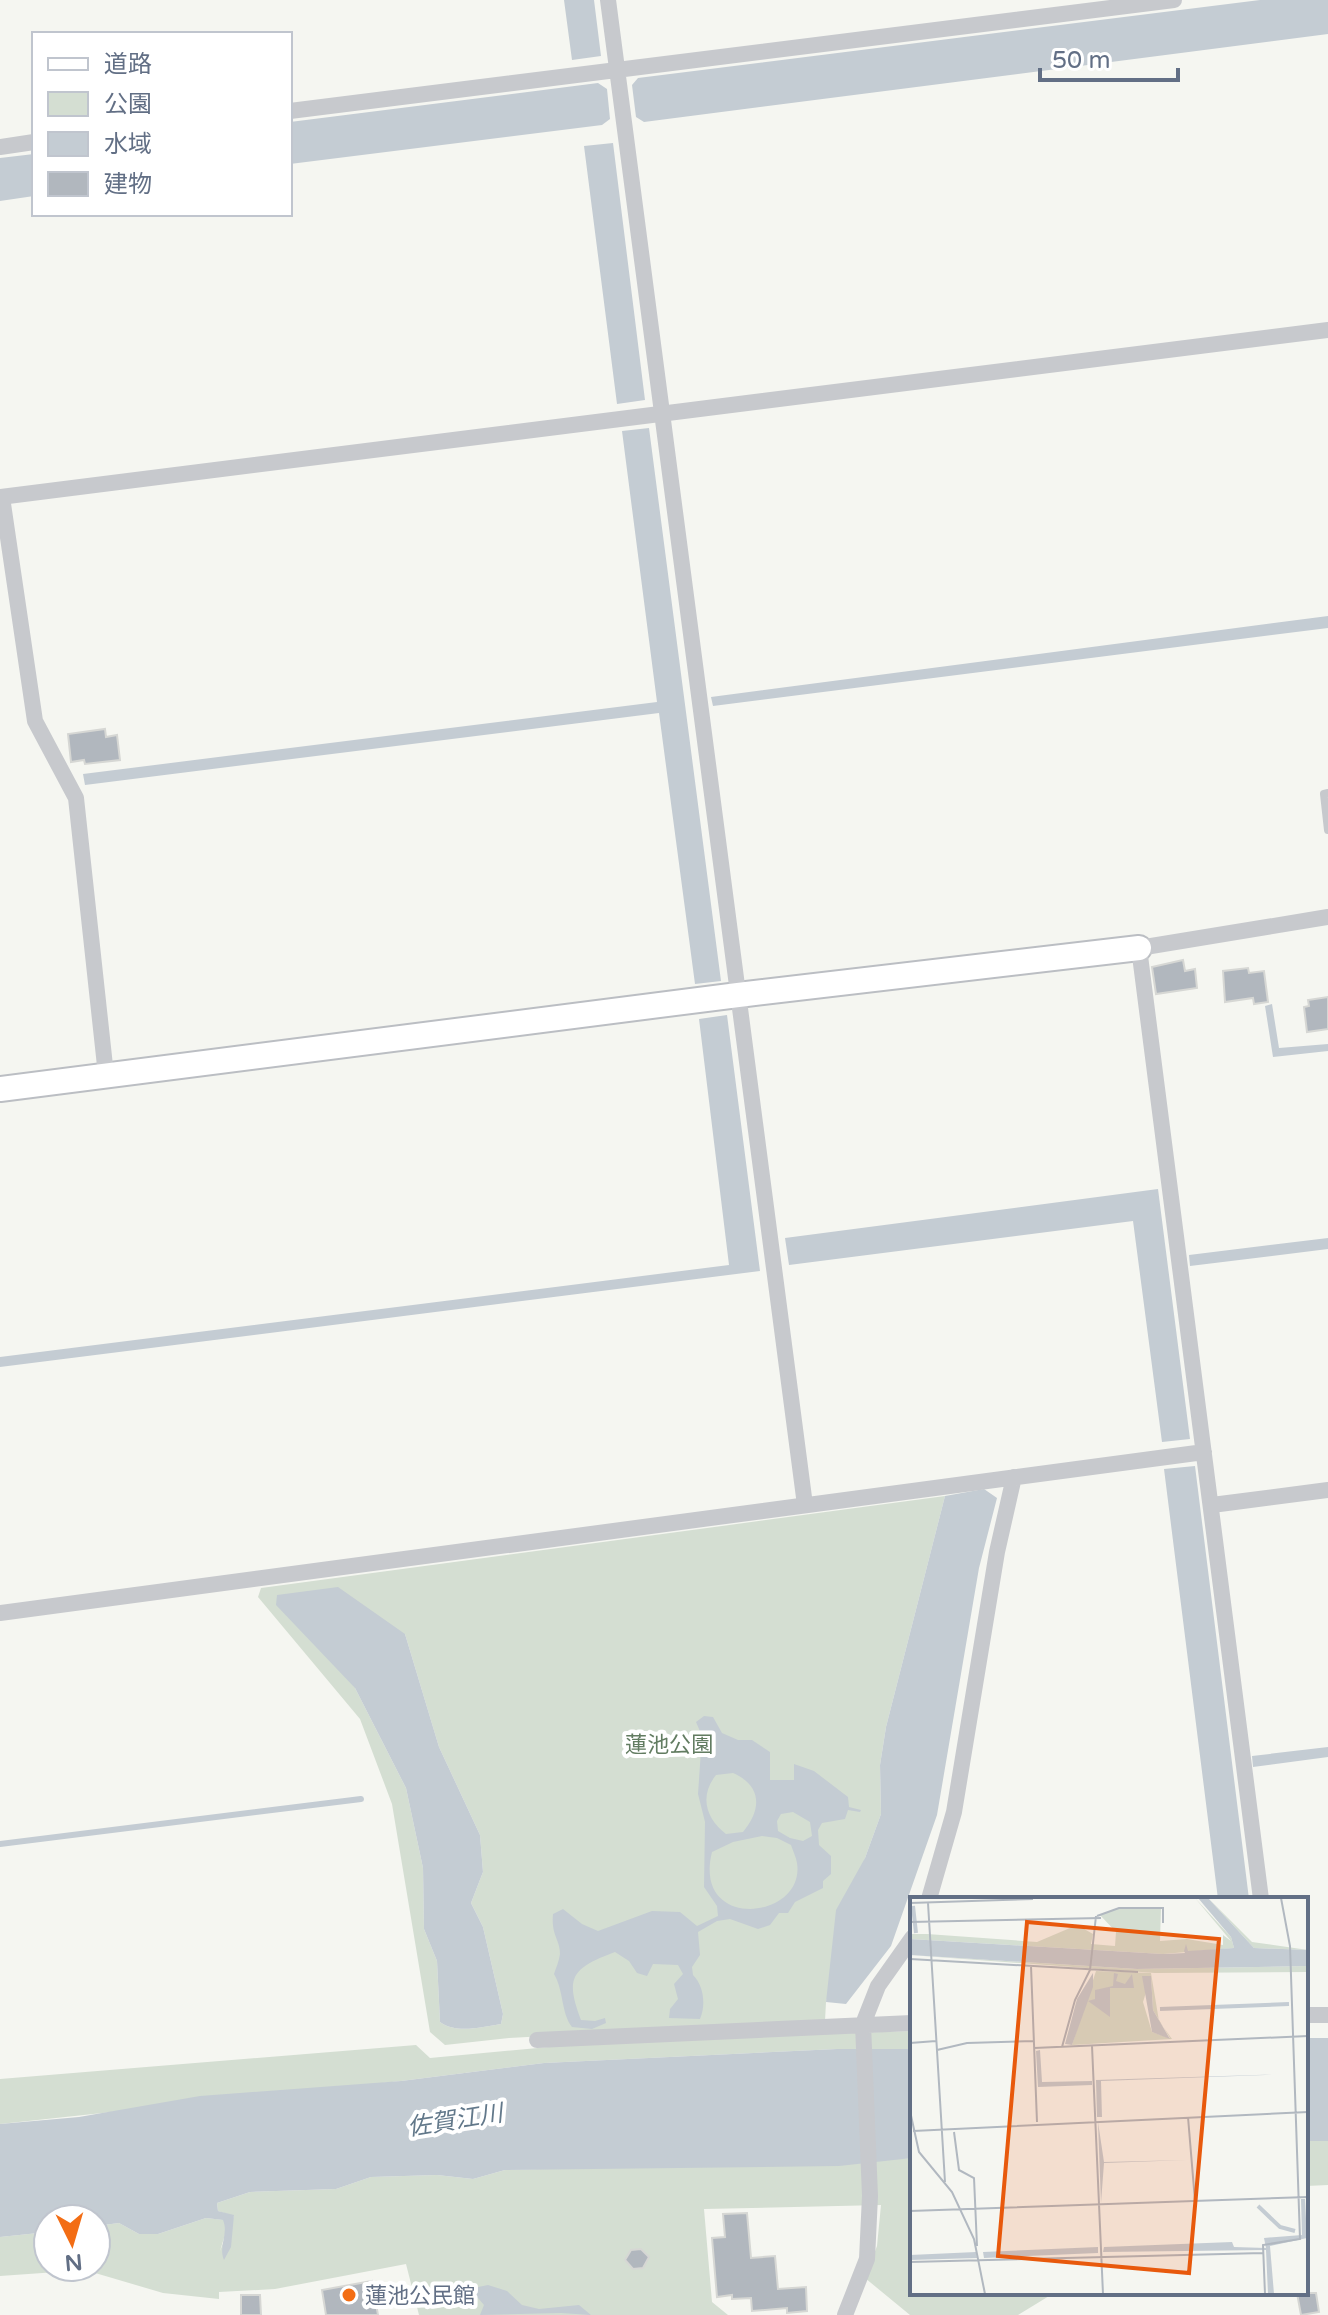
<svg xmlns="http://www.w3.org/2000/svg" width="1328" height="2315" viewBox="0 0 1328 2315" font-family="'Varela Round','Noto Sans JP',sans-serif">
<rect width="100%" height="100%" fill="#f5f6f1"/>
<path fill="#d4ded2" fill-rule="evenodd" d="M945 1496 886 1727 880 1765 881 1814 865 1858 826 2002 825 2021 509 2038 445 2045 430 2032 392 1804 360 1719 258 1597 261 1588ZM405 1634 439 1747 480 1835 483 1872 471 1903 483 1927 503 2014 501 2024C482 2027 456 2034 440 2022L437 1961 424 1929 423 1868 406 1788 355 1688Z
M912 2031V2049H837L544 2063 401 2081 0 2124V2079L416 2045 430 2058 614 2041Z
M1306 2141H1328V2185L1306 2186Z
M912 2158V2293H1054L1018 2315H910L865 2278 877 2246 881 2205 704 2209 712 2302 728 2315H419L406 2264 275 2289 219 2292V2299L163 2293 85 2270 0 2276V2237L48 2232V2267H96V2226L119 2223 139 2234H158L206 2218 224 2220 227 2228 220 2251 234 2216 218 2211 217 2203 250 2192 336 2189 371 2177 437 2175 473 2179 505 2170Z"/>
<path fill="#c4ccd3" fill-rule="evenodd" d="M564 0H594L601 56 572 60Z
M1260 0H1328V34L644 122 636 117 632 85 638 78Z
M598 83 607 89 610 119 602 125 290 164V122Z
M613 143 645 400 617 404 584 146Z
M34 154V196L0 201V158Z
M649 428 721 981 695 984 659 713 85 785 83 774 657 702 622 431Z
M1328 616V628L713 706 711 697Z
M1272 1004 1279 1048 1328 1044V1051L1273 1057 1265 1006Z
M727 1015 760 1271 0 1367V1357L729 1265 699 1019Z
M1158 1189 1190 1439 1162 1442 1133 1221 789 1265 785 1238Z
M1328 1238V1249L1190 1266 1189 1255Z
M1195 1466 1249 1899H1218L1164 1469Z
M984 1489 997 1498 979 1568 937 1815 891 1946 846 2004 826 2002 836 1910 865 1858 881 1814 880 1765 886 1727 945 1496Z
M338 1587 405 1634 439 1747 480 1835 483 1872 471 1903 483 1927 503 2014 501 2024C482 2027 456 2034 440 2022L437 1961 424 1929 423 1868 406 1788 355 1688 276 1605 277 1595Z
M704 1716 713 1717 722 1733 738 1740H752L770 1752V1780H794V1764L814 1771 848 1797 849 1807 861 1810 860 1812 848 1810 845 1819 822 1823 818 1830 819 1845 831 1856V1874L823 1881V1888L795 1902 788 1913H779L770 1925 758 1929 730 1919 717 1921 698 1932 700 1955 692 1967 693 1975C704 1986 706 2005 700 2019L669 2018 670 2009 678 1999 674 1984 683 1974 678 1965 653 1964 647 1976 637 1973 629 1961 615 1952C573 1968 564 1976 581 2020L595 2021 605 2018 606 2023 592 2029 572 2027C561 2013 564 1991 554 1974 556 1968 559 1961 560 1954 560 1939 551 1936 553 1914L563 1909 582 1924 598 1931 652 1911 680 1912 697 1926 718 1916 717 1906 704 1887 705 1822 698 1794 702 1736 696 1722ZM733 1773C762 1786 762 1809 743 1832L726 1834C706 1819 699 1796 716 1775ZM793 1812 810 1822 812 1836 803 1841 790 1838 778 1831 777 1821 781 1814ZM762 1836 777 1838 791 1845C793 1851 796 1857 797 1863 806 1920 692 1932 712 1852L733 1842Z
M1328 1747V1757L1253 1767 1252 1756Z
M1306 2038H1328V2141H1306Z
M837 2049H912V2158L839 2166 505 2170 473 2179 437 2175 371 2177 336 2189 250 2192 217 2203 218 2211 234 2215 231 2247 224 2260C218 2246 229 2234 223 2220L206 2218 158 2234H139L119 2223 96 2226V2219H48V2232L0 2237V2124L79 2117 200 2096 401 2081 544 2063Z
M488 2285 507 2291 522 2305 539 2309 579 2305 591 2315 561 2313 480 2315 484 2305 478 2298 448 2302 444 2294Z"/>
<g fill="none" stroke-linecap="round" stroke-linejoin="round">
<path stroke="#c4ccd3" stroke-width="6" d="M0 1844 361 1799"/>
</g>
<path fill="#b1b7be" stroke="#d6d7d4" stroke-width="2" d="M105 729 106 737 117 735 120 760 85 764 84 760 71 762 68 734Z
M1183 960 1185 971 1195 969 1197 988 1156 994 1152 967Z
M1248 968 1249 973 1264 971 1268 1002 1254 1004 1253 998 1225 1002 1223 971Z
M1328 997V1029L1307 1032 1304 1007 1309 1006 1308 1000Z
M747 2213 751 2258 775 2256 778 2289 806 2287 807 2311 787 2313V2308L752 2311 751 2298 732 2299V2295L717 2297 712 2238 725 2237 723 2214Z
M641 2249 649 2257 643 2268 633 2269 625 2260 631 2250Z
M372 2281 378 2315H326L322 2290Z
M1297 2293H1316L1319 2312 1301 2315Z
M241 2295H260L261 2315H241Z"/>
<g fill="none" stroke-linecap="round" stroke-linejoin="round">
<g stroke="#bbbec3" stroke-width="28">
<path id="secondary" d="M0 1089 738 995 1139 948"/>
</g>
<path stroke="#c7c9cd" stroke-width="8" d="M1328 793 1324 794 1328 830"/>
<path stroke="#c7c9cd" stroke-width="16" d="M608 0 805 1505
M290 111 1174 0
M0 147 34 142
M0 497 1328 330
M2 497 35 721 76 798 106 1075
M1212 1505 1328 1490
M0 1613 1204 1452
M929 1899 954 1812 997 1552 1014 1477
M1261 1899 1139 948 1328 917
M1306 2015H1328
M537 2040 912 2023
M845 2315 867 2259 870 2196 863 2024 878 1986 912 1938"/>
<use href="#secondary" stroke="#fff" stroke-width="24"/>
</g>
<circle fill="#f36d14" stroke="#fff" stroke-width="3" cx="349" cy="2295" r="8"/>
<g text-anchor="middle" stroke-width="8" stroke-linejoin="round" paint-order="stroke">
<g font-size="22" fill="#627c61" stroke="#fff">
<text x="669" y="1752">蓮池公園</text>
</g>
<g font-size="22" fill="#626f85" stroke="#fff" text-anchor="start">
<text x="365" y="2303">蓮池公民館</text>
</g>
<g font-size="24" font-style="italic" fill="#62788a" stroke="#fff">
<text transform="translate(455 2120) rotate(-9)" y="8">佐賀江川</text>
</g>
</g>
<g transform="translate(910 1897)">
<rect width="398" height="398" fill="#f5f6f1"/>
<path d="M285 1 321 40 324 51 253 57 0 42V37H17L127 45 167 28 183 37 181 47 205 49 206 35 190 18 208 11H251L250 44 277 42 313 48V38L321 44ZM298 1 342 45 398 53 344 51ZM0 58 227 72 398 69V75L245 76ZM186 74 241 76 249 124 262 142 162 148ZM241 79 243 113 260 141 242 135 233 105Z" fill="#d4ded2" fill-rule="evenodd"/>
<path d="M288 1H298L344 51 398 53V69L227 72 0 58V42L253 57 275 56 274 54 276 47 278 54 324 51 321 40ZM183 76V90L162 148 155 147 167 102ZM204 76 208 77 206 84 215 87 222 77 224 91H200V120L178 104 185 102V93L203 89ZM232 79H241L243 113 260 142 242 135ZM130 153 132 185 182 184V188L128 190 126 154ZM382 177 191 184 192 220H187L186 183ZM188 225 194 265 277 263 194 266 191 306ZM391 302H395L397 341 360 349 364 397H358L356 353 193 355 194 350 322 345 324 350 356 351 354 341 392 338ZM188 350V356L74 361 73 355ZM66 355 67 361 0 363V358Z" fill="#c4ccd3"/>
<path fill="none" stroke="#c4ccd3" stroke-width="4" d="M3 9 6 36M250 112 379 107M348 309 370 330 385 334"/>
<path fill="none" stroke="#b1b8c0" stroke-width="2" d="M0 6 123 2M18 6 35 285M187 19 209 11H253V26M0 25 191 21M0 62 228 75M121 69 127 225M0 146 26 144M182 149 193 397M152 150 165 103 180 73 186 19M124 151 398 139M27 153 57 146 124 144M0 214 9 255 42 295 64 342 75 397M278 220 285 304M3 234 398 215M44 235 49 273 64 281 67 349M0 314 398 300M0 365 353 356M355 397 353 348 390 342 380 49 371 1"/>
<path fill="#e8590c" fill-opacity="0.15" stroke="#e8590c" stroke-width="4" d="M117 25 309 42 279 376 88 359Z"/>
<rect width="398" height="398" fill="none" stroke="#626f85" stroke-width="4"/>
</g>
<rect x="32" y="32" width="260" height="184" fill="#ffffff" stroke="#c0c5ce" stroke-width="2"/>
<rect x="48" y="58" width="40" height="12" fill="#ffffff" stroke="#c0c5ce" stroke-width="2"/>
<text x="104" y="72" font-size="24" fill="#626f85">道路</text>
<rect x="48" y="92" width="40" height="24" fill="#d4ded2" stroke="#c0c5ce" stroke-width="2"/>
<text x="104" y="112" font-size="24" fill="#626f85">公園</text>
<rect x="48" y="132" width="40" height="24" fill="#c4ccd3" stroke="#c0c5ce" stroke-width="2"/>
<text x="104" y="152" font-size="24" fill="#626f85">水域</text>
<rect x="48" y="172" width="40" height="24" fill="#b1b7be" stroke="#c0c5ce" stroke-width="2"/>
<text x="104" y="192" font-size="24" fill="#626f85">建物</text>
<g transform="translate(72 2243) rotate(175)"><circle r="38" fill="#ffffff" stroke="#c0c5ce" stroke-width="2"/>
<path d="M0-6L14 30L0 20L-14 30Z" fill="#f36d14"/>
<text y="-12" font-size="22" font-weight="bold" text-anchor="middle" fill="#626f85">N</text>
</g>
<path d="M1040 68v12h138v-12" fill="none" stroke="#626f85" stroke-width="4"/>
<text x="1052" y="68" font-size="24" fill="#626f85" stroke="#ffffff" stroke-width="6" paint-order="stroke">50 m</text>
</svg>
